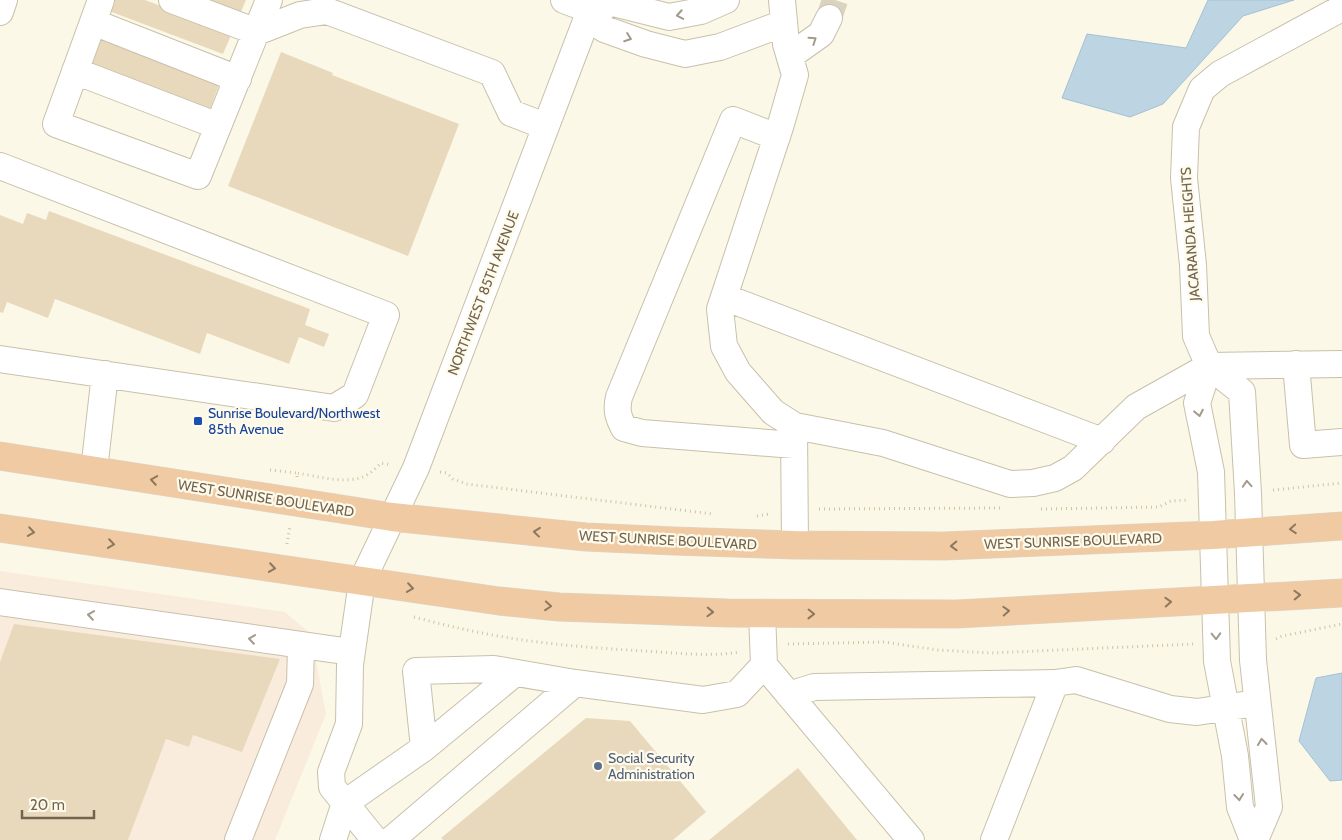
<svg xmlns="http://www.w3.org/2000/svg" width="1342" height="840" viewBox="0 0 1342 840" font-family="Cabin,sans-serif">
<rect width="100%" height="100%" fill="#fbf8e7"/>
<path fill="#faecdc" d="M0 571 285 612 311 634 326 714 275 840H0Z"/>
<path fill="#bdd4e3" stroke="#a4c1d4" d="M1208 0H1294L1243 16 1163 104 1130 117 1062 98 1087 34 1186 48Z
M1342 673V780L1330 781 1299 741 1316 678Z"/>
<path fill="#e9d9bc" d="M113 0H145L232 33 223 54 109 11Z
M205 0H246L240 14Z
M102 38 220 82 208 114 90 70Z
M281 52 333 73 332 75 459 124 408 256 228 186Z
M49 211 310 309 305 325 329 334 324 347 299 337 289 364 207 333 200 354 55 299 48 318 7 302 3 313 0 312V215L23 224 27 213 46 220Z
M14 624 280 659 242 752 193 735 189 747 166 739 128 840H0V662Z
M586 718 630 721 706 812 673 840H443L441 838Z
M798 768 857 840H709Z"/>
<g fill="none" stroke-linecap="round" stroke-linejoin="round">
<path stroke="#d9d3c0" stroke-width="26" stroke-dasharray="26 13" stroke-linecap="butt" d="M829 18 835 0"/>
<g stroke="#c9c0ab" stroke-width="28">
<path id="minor" d="M101 0 56 124 198 176 269 0
M172 0 257 32 300 15 327 11 492 73 511 113 545 126
M564 0 590 10
M782 0 786 44 795 75 781 124 720 309 724 346 738 372 773 412 795 426 883 443 1010 484 1033 483 1055 478 1073 468 1136 407 1209 366 1342 364
M590 10 604 29 646 44 685 54 720 47 784 23
M590 10 613 3 669 17 701 11 726 0
M0 12 4 0
M93 22 238 79
M790 56 821 34 829 18
M75 71 218 126
M777 137 733 120 619 397C616 410 618 417 624 428L642 433 794 445
M0 166 386 315 355 395 334 408 0 359
M724 297 1102 441
M1296 364 1303 445 1342 442
M1209 366 1197 403 1211 472 1217 661 1235 756 1240 807 1253 840
M794 428 795 545
M94 470 105 374
M0 602 351 652
M762 613 764 665 911 840
M789 695 814 687 1055 683
M424 748 515 673
M238 840 300 684 301 646
M333 840 345 803 332 787 331 772 349 724 350 665 362 581 416 468 594 0
M375 840 345 803 424 748 416 671 494 669 575 683
M391 840 575 683 703 700 737 694 764 665
M994 840 1055 683 1076 680 1170 709 1197 712 1243 705
M1255 840 1269 807 1253 660 1248 493 1242 392 1209 366 1196 336 1193 265 1184 178 1186 127 1202 89 1220 74 1340 9 1342 3"/>
</g>
<g stroke="#dbd7d1" stroke-width="29">
<path id="highway" d="M0 456 392 517 586 537 674 541 795 545 944 546 1213 535 1342 526
M0 528 499 601 559 607 727 613 957 614 1342 593"/>
</g>
<path stroke="#d3c2a4" stroke-width="3" stroke-dasharray="1 4" stroke-linecap="butt" d="M270 470 297 473
M440 472 447 473 453 479 467 484 713 514
M297 477V473C317 476 346 485 365 476 371 473 376 468 381 463L392 465
M1273 490 1342 483
M819 509 1000 508
M1041 509 1159 507 1171 501 1189 500
M757 516 770 514
M287 544 290 526
M414 617C444 625 473 632 504 637 550 645 598 648 644 651 676 653 708 657 740 652
M1276 639 1282 636 1342 624
M788 644 884 642 938 650 992 653 1193 644"/>
<use href="#minor" stroke="#fff" stroke-width="26"/>
<use href="#highway" stroke="#f0caa3" stroke-width="28"/>
</g>
<defs><path id="oneway-chevron" d="M-2-3.5L2.5 0L-2 3.5" fill="none" stroke-width="1.6" stroke-linecap="round" stroke-linejoin="round" transform="scale(1.25)"/></defs>
<g stroke="#a49a8b">
<use href="#oneway-chevron" transform="translate(680 15) rotate(170)"/>
<use href="#oneway-chevron" transform="translate(628 38) rotate(20)"/>
<use href="#oneway-chevron" transform="translate(813 40) rotate(-34)"/>
<use href="#oneway-chevron" transform="translate(1199 413) rotate(79)"/>
<use href="#oneway-chevron" transform="translate(1247 484) rotate(-94)"/>
<use href="#oneway-chevron" transform="translate(91 615) rotate(-172)"/>
<use href="#oneway-chevron" transform="translate(1216 636) rotate(88)"/>
<use href="#oneway-chevron" transform="translate(252 639) rotate(-172)"/>
<use href="#oneway-chevron" transform="translate(1262 742) rotate(-96)"/>
<use href="#oneway-chevron" transform="translate(1239 797) rotate(84)"/>
</g>
<g stroke="#8c785e">
<use href="#oneway-chevron" transform="translate(154 480) rotate(-171)"/>
<use href="#oneway-chevron" transform="translate(1293 529) rotate(176)"/>
<use href="#oneway-chevron" transform="translate(31 532) rotate(9)"/>
<use href="#oneway-chevron" transform="translate(537 532) rotate(-174)"/>
<use href="#oneway-chevron" transform="translate(111 544) rotate(8)"/>
<use href="#oneway-chevron" transform="translate(954 546) rotate(178)"/>
<use href="#oneway-chevron" transform="translate(272 568) rotate(8)"/>
<use href="#oneway-chevron" transform="translate(410 588) rotate(8)"/>
<use href="#oneway-chevron" transform="translate(1297 595) rotate(-2)"/>
<use href="#oneway-chevron" transform="translate(1168 602) rotate(-3)"/>
<use href="#oneway-chevron" transform="translate(548 606) rotate(5)"/>
<use href="#oneway-chevron" transform="translate(1006 611) rotate(-3)"/>
<use href="#oneway-chevron" transform="translate(710 612) rotate(2)"/>
<use href="#oneway-chevron" transform="translate(811 614) rotate(1)"/>
</g>
<rect fill="#1a4fb4" stroke="#fefbed" stroke-width="2" x="193" y="416" width="10" height="10" rx="2.5"/>
<circle fill="#5c6f8a" stroke="#fefbed" stroke-width="2" cx="598" cy="766" r="5"/>
<g text-anchor="middle" stroke-width="4.5" stroke-linejoin="round" paint-order="stroke">
<g font-size="14" fill="#73644d" stroke="#fefbed">
<text transform="translate(1190 234) rotate(-94)" y="5">JACARANDA HEIGHTS</text>
<text transform="translate(483 293) rotate(-69)" y="5">NORTHWEST 85TH AVENUE</text>
<text transform="translate(266 498) rotate(9)" y="5">WEST SUNRISE BOULEVARD</text>
<text transform="translate(668 540) rotate(3)" y="5">WEST SUNRISE BOULEVARD</text>
<text transform="translate(1073 541) rotate(-2)" y="5">WEST SUNRISE BOULEVARD</text>
</g>
<g font-size="14" fill="#164399" stroke="#fefbed" text-anchor="start">
<text x="208" y="418">Sunrise Boulevard/Northwest<tspan x="208" dy="16">85th Avenue</tspan></text>
</g>
<g font-size="14" fill="#4e5e75" stroke="#fefbed" text-anchor="start">
<text x="608" y="763">Social Security<tspan x="608" dy="16">Administration</tspan></text>
</g>
</g>
<path d="M22 810v8h72v-8" fill="none" stroke="#73644d" stroke-width="2.5"/>
<text x="30" y="810" font-size="15" fill="#73644d" stroke="#fefbed" stroke-width="4" paint-order="stroke">20 m</text>
</svg>
